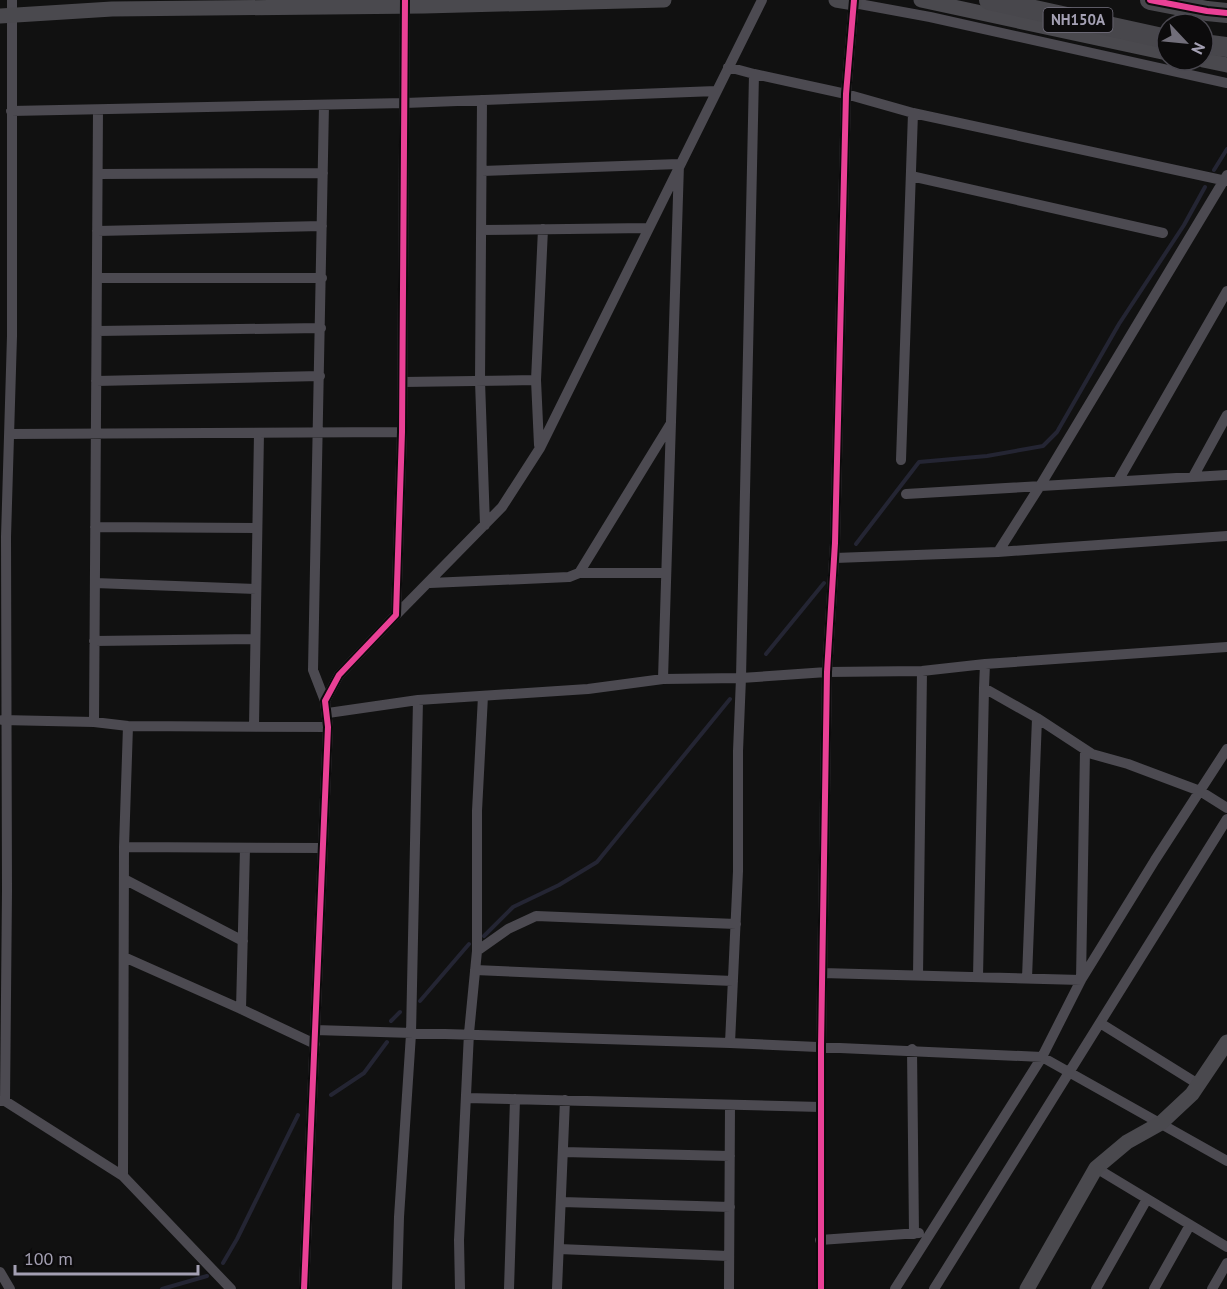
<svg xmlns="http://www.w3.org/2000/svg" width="1227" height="1289" viewBox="0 0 1227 1289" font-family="'PT Sans',sans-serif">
<rect width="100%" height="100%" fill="#111"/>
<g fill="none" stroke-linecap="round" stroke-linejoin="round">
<path stroke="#242533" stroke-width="4" d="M1214 170 1227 149
M856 544 919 462 987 456 1043 446 1057 432 1119 324 1184 225 1205 187
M766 654 824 583
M484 936 513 907 559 885 597 862 730 699
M420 1001 469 944
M391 1021 400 1012
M331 1095 364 1073 387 1042
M223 1263 237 1239 298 1115
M162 1289 207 1276"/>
<path stroke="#4c4a51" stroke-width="10" d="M854 3 930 17 1227 83
M728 67 754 74 846 94 913 113 1227 181
M482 100 480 381 485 525
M324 105 313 670 325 701
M11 111 405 103 716 91
M482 171 679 164 663 679
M98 174 323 173
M911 176 1163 233
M481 230 648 228
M97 231 322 226
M97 278H322
M97 331 321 328
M96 381 320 376
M403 382 536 380
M10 434 402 432
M539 445 536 380 543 229
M901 460 913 113
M1193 477 1227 415
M1118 481 1227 291
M906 494 1227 475
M95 527 257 528
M998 552 1040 486 1227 175
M835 558 998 552 1227 536
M579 573H666
M95 583 256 589
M430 583 569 577 579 573 671 423
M396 615 502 507 540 448 762 0
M94 641 255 639
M985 664 984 688 1037 718 1092 754 1128 764 1200 791 1227 808
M328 713 418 700 588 689 663 679 741 678 827 672 922 671 985 664 1227 647
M2 720 94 722 128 726 328 727
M94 722 98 110
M254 726 259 433
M124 847 323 848
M124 879 243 941
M477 951 508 929 536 916 736 924
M124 957 241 1009 315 1044
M475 970 733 981
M822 973 1081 980 1085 750
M918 976 922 671
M978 977 984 688
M1027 978 1037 718
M241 1009 245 848
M1100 1023 1198 1084
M315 1030 730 1043 1042 1057 1227 1161
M730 1043 738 871V751L741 678 754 74
M912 1049 914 1234
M466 1098 821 1107
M0 1101H5L123 1176 231 1289
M5 1101 7 891 6 537 12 336V0
M563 1152 730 1156
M1096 1168 1227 1247
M123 1176 124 847 128 726
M562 1202 730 1207
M820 1240 919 1233
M559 1249 728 1256
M0 1272 10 1289
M304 1289 328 727 325 701 339 675 396 615 402 432 405 0
M397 1289 399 1217 411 1034 418 700
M460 1289 459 1240 469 1033 477 951V811L483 696
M509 1289 515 1099
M557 1289 565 1100
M729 1289 730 1105
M821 1289V1046L827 672 835 543 846 94 854 0
M895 1289 1042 1057 1081 980 1155 860 1227 749
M934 1289 1227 819
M1096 1289 1147 1199
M1154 1289 1190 1225
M1212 1289 1227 1263"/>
<path stroke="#4a494e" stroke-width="15" d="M836 0 854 3
M921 0 1167 53
M0 16 112 9 424 6 664 0
M1203 60 1227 65
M1027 1289 1096 1168 1127 1142 1161 1123 1192 1094 1227 1042"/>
<path stroke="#48474c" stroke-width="20" d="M989 0 1167 39
M1150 0 1207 11 1227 13
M1203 44 1227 47"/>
<g stroke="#0c0b0c" stroke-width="10">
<path id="cycleway" d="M1150 0 1207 11 1227 13
M304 1289 328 727 325 701 339 675 396 615 402 432 405 0
M821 1289V1046L827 672 835 543 846 94 854 0"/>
</g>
<use href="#cycleway" stroke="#ea4096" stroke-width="6"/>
</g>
<g text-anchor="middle" stroke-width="6" stroke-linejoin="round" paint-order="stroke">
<rect fill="#0c0b0c" stroke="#767381" stroke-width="1.5" x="1043.5" y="8" width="69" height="24" rx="4.5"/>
<g font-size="15" font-weight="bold" fill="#a4a0b3">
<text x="1078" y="25">NH150A</text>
</g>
</g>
<g transform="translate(1185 42) rotate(116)"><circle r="28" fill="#0c0b0c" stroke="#49474f" stroke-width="1.5"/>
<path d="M0-4.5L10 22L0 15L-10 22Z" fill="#716e7a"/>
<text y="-9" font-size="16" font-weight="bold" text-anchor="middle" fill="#a4a0b3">N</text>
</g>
<path d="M15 1265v9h183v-9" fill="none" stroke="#a4a0b3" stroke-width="3"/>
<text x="24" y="1265" font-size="18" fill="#a4a0b3" stroke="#0c0b0c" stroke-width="4.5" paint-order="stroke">100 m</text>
</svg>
